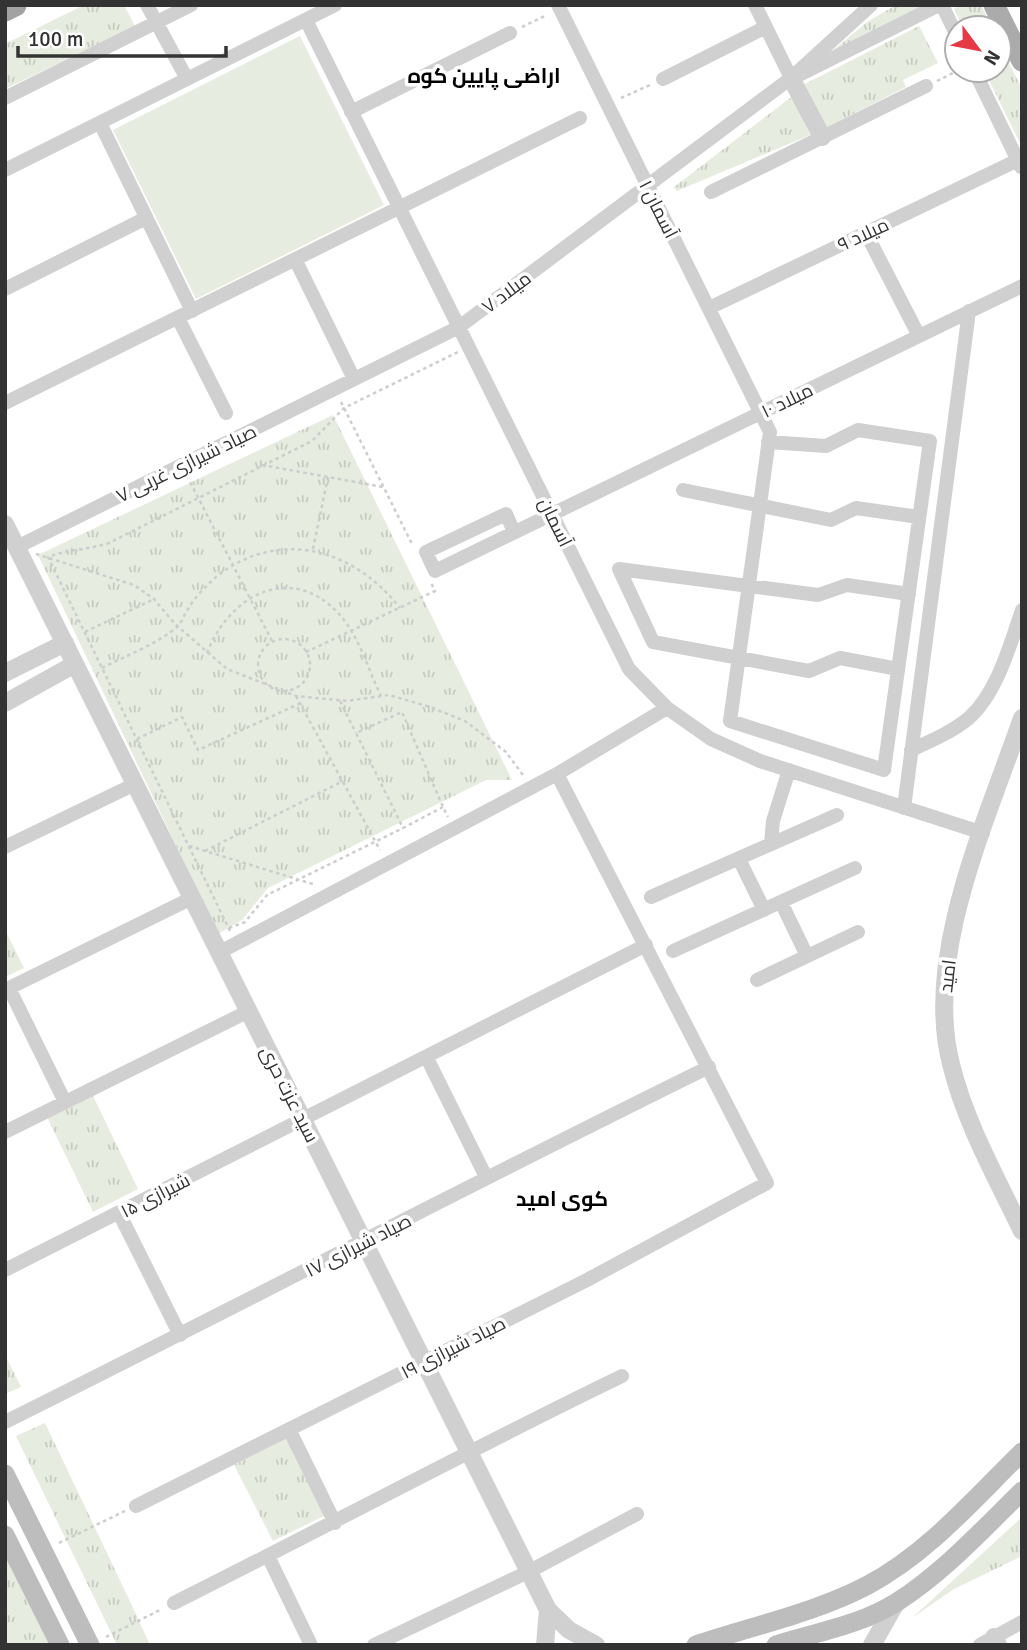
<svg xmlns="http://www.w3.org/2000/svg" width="1027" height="1650" viewBox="0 0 1027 1650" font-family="Signika,Cairo,sans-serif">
<defs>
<pattern id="grass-tufts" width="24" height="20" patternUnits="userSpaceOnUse" patternTransform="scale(1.75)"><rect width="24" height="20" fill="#e6ecdf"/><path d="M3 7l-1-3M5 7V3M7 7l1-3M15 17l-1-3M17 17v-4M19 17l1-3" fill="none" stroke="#c6cbc0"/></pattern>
</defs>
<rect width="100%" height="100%" fill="#fff"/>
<path fill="url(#grass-tufts)" d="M84 5H124L135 26 5 89V44Z
M896 5H928L825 57 867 22Z
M961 5H981L992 28H963L954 9Z
M919 26 938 63 903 80 906 87 825 128 803 85Z
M999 43 1022 89V147L984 70H999Z
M790 98H793L810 135 677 191 674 187Z
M333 415 512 780H486L268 888 242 920 218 934 38 555Z
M5 930 24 968 5 977Z
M92 1094 138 1189 93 1212 47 1117Z
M5 1355 21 1387 5 1394Z
M45 1423 136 1614 150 1645H117L16 1436Z
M292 1435 330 1513 273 1541 234 1465Z
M1022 1517V1556L954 1589 912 1618Z
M5 1554 50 1645H5Z"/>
<path fill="#e6ecdf" d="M300 36 384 205 196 299 113 130Z"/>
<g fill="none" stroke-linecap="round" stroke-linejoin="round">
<path stroke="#cdcdcd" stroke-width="2.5" stroke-dasharray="3.5 3.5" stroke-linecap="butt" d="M522 27 547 15
M937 81 959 70
M621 98 650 85
M341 402 413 546
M262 465 383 487
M187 476 272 641
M313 549 328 477
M36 554 134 585 154 599 175 624 227 669 296 696 347 701 389 695 430 707 465 721 506 752 523 775
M85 632 154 599
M258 665a26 26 0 1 1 52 0a26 26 0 1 1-52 0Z
M306 652 435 591 431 583
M207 653C229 596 290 561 339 614 359 636 368 669 381 696
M102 668C122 658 162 641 177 627 182 623 184 614 188 609 195 597 206 586 216 577 279 527 354 549 400 608
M296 696 380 850
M340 701 356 733
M137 739 182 717 198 750 301 703
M443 807 403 828 356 733 402 712 443 807 448 817
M189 846 316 885
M205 851 343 781
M229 928 245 922 267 895 403 828
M230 931 48 557C68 549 88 550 109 543L312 441 344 408 458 352
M59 1543 125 1511
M106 1637 162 1609"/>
<path stroke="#d0d0d0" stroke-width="14" d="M147 5 187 79
M558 5 770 432 730 721 884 770 930 441 858 430 826 446 768 442
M755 5 791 78
M942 5 957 36
M306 20 629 669 667 708 711 739 760 761 983 833
M974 70 1021 167
M799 75 939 5
M663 79 766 27
M5 98 191 5
M351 112 510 33
M100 123 192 311
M5 170 335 5
M711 192 926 86
M866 233 919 336
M295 259 354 379
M5 289 146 218
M709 308 1018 160
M178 318 226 413
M5 403 580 118
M683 490 831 520 856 508 919 517
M514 532 506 514 426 552 435 571 1022 286
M17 547 459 327 791 78 871 5
M898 669 840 658 809 671 653 642 619 569 818 595 847 585 909 594
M911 750C931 741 952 732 969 718 997 693 1010 645 1022 610
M904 808 969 311
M771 844 773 821 789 770
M5 847 135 784
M739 859 764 910
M651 897 837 815
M781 902 807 956
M673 951 855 868
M220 952 557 774 667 708
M757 980 858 932
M9 988 65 1102
M5 990 192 898
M427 1058 486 1177
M5 1132 249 1011
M119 1213 180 1335
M5 1270 646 945
M5 1422C240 1305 473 1183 709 1067
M289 1429 335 1523
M136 1506 585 1281 767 1183 557 774
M268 1556 311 1645
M174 1603C324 1528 471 1449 622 1376
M374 1645 528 1572 637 1514
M980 1645 1022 1622"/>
<path stroke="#d0d0d0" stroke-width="18" d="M791 78 822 137
M5 524 548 1610 569 1630 596 1645
M5 673 65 643
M5 703 75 664
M1022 718C987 820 923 956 951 1064 965 1122 996 1177 1022 1231
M994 1637 998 1645
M545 1645 548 1610
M872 1645 896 1603"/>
<path stroke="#bdbdbd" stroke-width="19" d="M5 1474 90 1645
M5 1535 60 1645
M696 1645C752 1626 815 1613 868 1585 928 1553 974 1499 1022 1452
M776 1645C817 1632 861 1625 897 1602 944 1572 983 1529 1022 1491"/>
<path stroke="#ababab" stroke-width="21" d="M994 5 1022 61"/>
<path stroke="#a2a2a2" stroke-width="23" d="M5 10 15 5"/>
</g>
<g text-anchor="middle" stroke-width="7" stroke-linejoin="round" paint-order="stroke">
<g font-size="19" fill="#333" stroke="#fff">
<text transform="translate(659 209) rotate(63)" y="7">آسمان ۱</text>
<text transform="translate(863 234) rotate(-25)" y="7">میلاد ۹</text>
<text transform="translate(506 292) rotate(-37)" y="7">میلاد ۷</text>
<text transform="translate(787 400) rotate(-26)" y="7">میلاد ۱۰</text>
<text transform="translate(186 463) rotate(-26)" y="7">صیاد شیرازی غربی ۷</text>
<text transform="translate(556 522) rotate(64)" y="7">آسمان</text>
<text transform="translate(947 976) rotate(-83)" y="7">امید</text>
<text transform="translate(290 1094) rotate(63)" y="7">سید عزت حری</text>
<text transform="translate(155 1195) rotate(-27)" y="7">شیرازی ۱۵</text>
<text transform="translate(358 1245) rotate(-27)" y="7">صیاد شیرازی ۱۷</text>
<text transform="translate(453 1347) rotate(-27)" y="7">صیاد شیرازی ۱۹</text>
</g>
<g font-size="21" font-weight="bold" fill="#000" stroke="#fff">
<text x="484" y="83">اراضی پایین کوه</text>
<text x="562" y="1206">کوی امید</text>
</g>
</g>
<rect width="1027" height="1650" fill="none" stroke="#333333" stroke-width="14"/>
<g transform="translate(978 49) rotate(122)"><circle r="33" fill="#ffffff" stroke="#adadad" stroke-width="2"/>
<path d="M0-5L12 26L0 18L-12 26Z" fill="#e63946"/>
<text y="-10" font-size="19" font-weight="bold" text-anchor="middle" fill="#333333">N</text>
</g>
<path d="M18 46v10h208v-10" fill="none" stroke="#333333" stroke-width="3.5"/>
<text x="28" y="46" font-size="21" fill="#333333" stroke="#ffffff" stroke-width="5" paint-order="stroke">100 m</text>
</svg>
